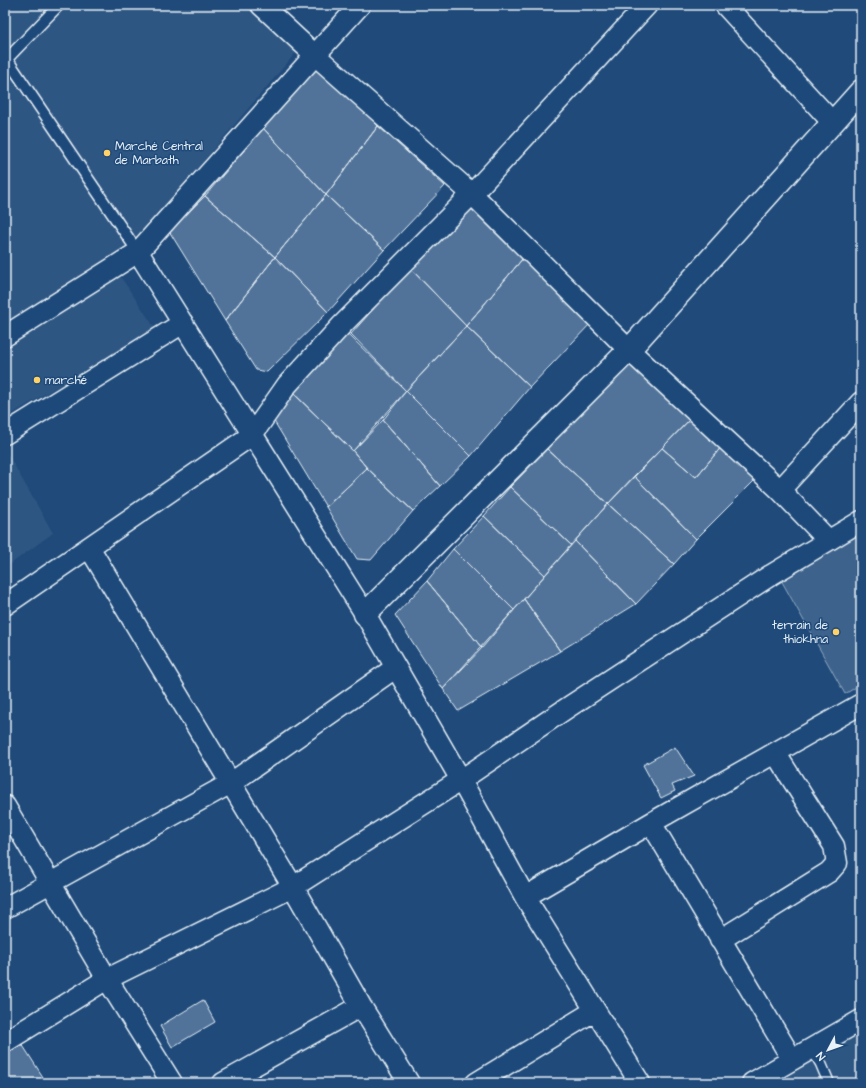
<svg xmlns="http://www.w3.org/2000/svg" width="866" height="1088" viewBox="0 0 866 1088" font-family="'Architects Daughter',sans-serif">
<rect width="100%" height="100%" fill="#1f4a7a"/>
<filter id="ink" filterUnits="userSpaceOnUse"><feTurbulence type="fractalNoise" baseFrequency=".025" numOctaves="2"/><feDisplacementMap in="SourceGraphic" scale="8" xChannelSelector="R" yChannelSelector="G"/><feConvolveMatrix kernelMatrix="1 2 1 2 8 2 1 2 1" color-interpolation-filters="sRGB"/></filter>
<g filter="url(#ink)">
<path fill="#2e5683" d="M5 5H253L299 49 121 258 5 326Z
M120 276 155 328 5 418V341Z
M5 449 53 533 5 568Z
M861 1011V1083H735Z"/>
<path fill="#3c628c" stroke="#92aac2" d="M861 531V684L845 694 781 580Z"/>
<path fill="#517399" stroke="#e8f1f8" d="M318 65 378 126 326 195 263 128Z
M378 126 445 186 384 250 326 195Z
M263 128 326 195 275 257 205 196Z
M326 195 384 250 328 312 275 257Z
M205 196 275 257 225 321 169 231Z
M475 202 524 257 466 326 410 268Z
M275 257 328 312 267 372 256 370 225 321Z
M524 257 591 323 530 387 466 326Z
M410 268 466 326 406 391 351 334Z
M466 326 530 387 471 456 406 391Z
M345 331 406 391 353 451 290 390Z
M631 359 693 416 608 504 547 449Z
M290 390 353 451 367 468 326 507 272 418Z
M406 391 471 456 440 486 383 420Z
M693 416 723 445 696 477 662 448Z
M383 420 440 486 413 511 367 468 353 451Z
M723 445 756 479 696 539 634 476 662 448 696 477Z
M547 449 608 504 571 545 510 487Z
M367 468 413 511 371 560 357 559 326 507Z
M634 476 696 539 674 564 608 504Z
M510 487 571 545 545 575 484 516Z
M608 504 674 564 636 604 575 541Z
M484 516 545 575 514 610 453 549Z
M575 541 636 604 560 651 524 599Z
M453 549 514 610 482 648 427 581Z
M427 581 482 648 443 689 395 615Z
M524 599 560 651 458 711 443 689Z
M675 747 694 776 672 785 675 791 661 798 643 765Z
M203 1000 215 1022 172 1047 160 1026Z
M20 1041 43 1077 34 1083H5V1051Z
M309 1078 312 1083H300Z"/>
<g fill="none" stroke-linecap="round" stroke-linejoin="round">
<g stroke="#e8f1f8" stroke-width="13">
<path id="service" d="M7 59 138 252
M5 61 59 5
M812 1049 821 1064 829 1083"/>
</g>
<g stroke="#e8f1f8" stroke-width="23">
<path id="minor" d="M261 5 315 55 472 194 629 350 780 490 828 540
M725 5 833 123
M138 252 365 614 461 780 525 897 640 1083
M5 336 138 252 360 5
M5 434 183 323
M780 490 861 402
M89 547 293 887 361 1006 409 1083
M5 605 252 435 287 385 342 325 472 194 647 5
M5 806 107 979 172 1083
M651 823 792 1059
M525 897 651 823 861 704
M5 908 231 783 395 668
M720 940 829 872 837 863 834 846 776 754
M5 1042 107 979 293 887 461 780 567 708 771 575 861 521
M223 1083 361 1006
M476 1083 594 1011
M752 1083 861 1020"/>
</g>
<g stroke="#e8f1f8" stroke-width="25">
<path id="tertiary" d="M365 614 629 350 861 91"/>
</g>
<use href="#service" stroke="#1f4a7a" stroke-width="10"/>
<use href="#minor" stroke="#1f4a7a" stroke-width="20"/>
<use href="#tertiary" stroke="#1f4a7a" stroke-width="22"/>
</g>
</g>
<g fill="#ffd166" stroke="#1f4a7a" stroke-width="1.5">
<circle cx="107" cy="153" r="4"/>
<circle cx="37" cy="380" r="4"/>
<circle cx="836" cy="632" r="4"/>
</g>
<g text-anchor="middle" stroke-width="3" stroke-linejoin="round" paint-order="stroke">
<g font-size="12" fill="#e8f1f8" stroke="#1f4a7a" text-anchor="start">
<text x="115" y="150">Marché Central<tspan x="115" dy="14">de Marbath</tspan></text>
<text x="45" y="384">marché</text>
<text x="828" y="629" text-anchor="end">terrain de<tspan x="828" dy="14">thiokhna</tspan></text>
</g>
</g>
<rect width="866" height="1088" fill="none" stroke="#1f4a7a" stroke-width="20"/>
<rect x="10" y="10" width="846" height="1068" fill="none" stroke="#e8f1f8" stroke-width="1.5" filter="url(#ink)"/>
<g transform="translate(828 1050) rotate(229)" stroke="#1f4a7a" stroke-width="3" paint-order="stroke">
<path d="M0-3L7 15L0 10L-7 15Z" fill="#e8f1f8"/>
<text y="-6" font-size="11" font-weight="bold" text-anchor="middle" fill="#e8f1f8">N</text>
</g>
</svg>
